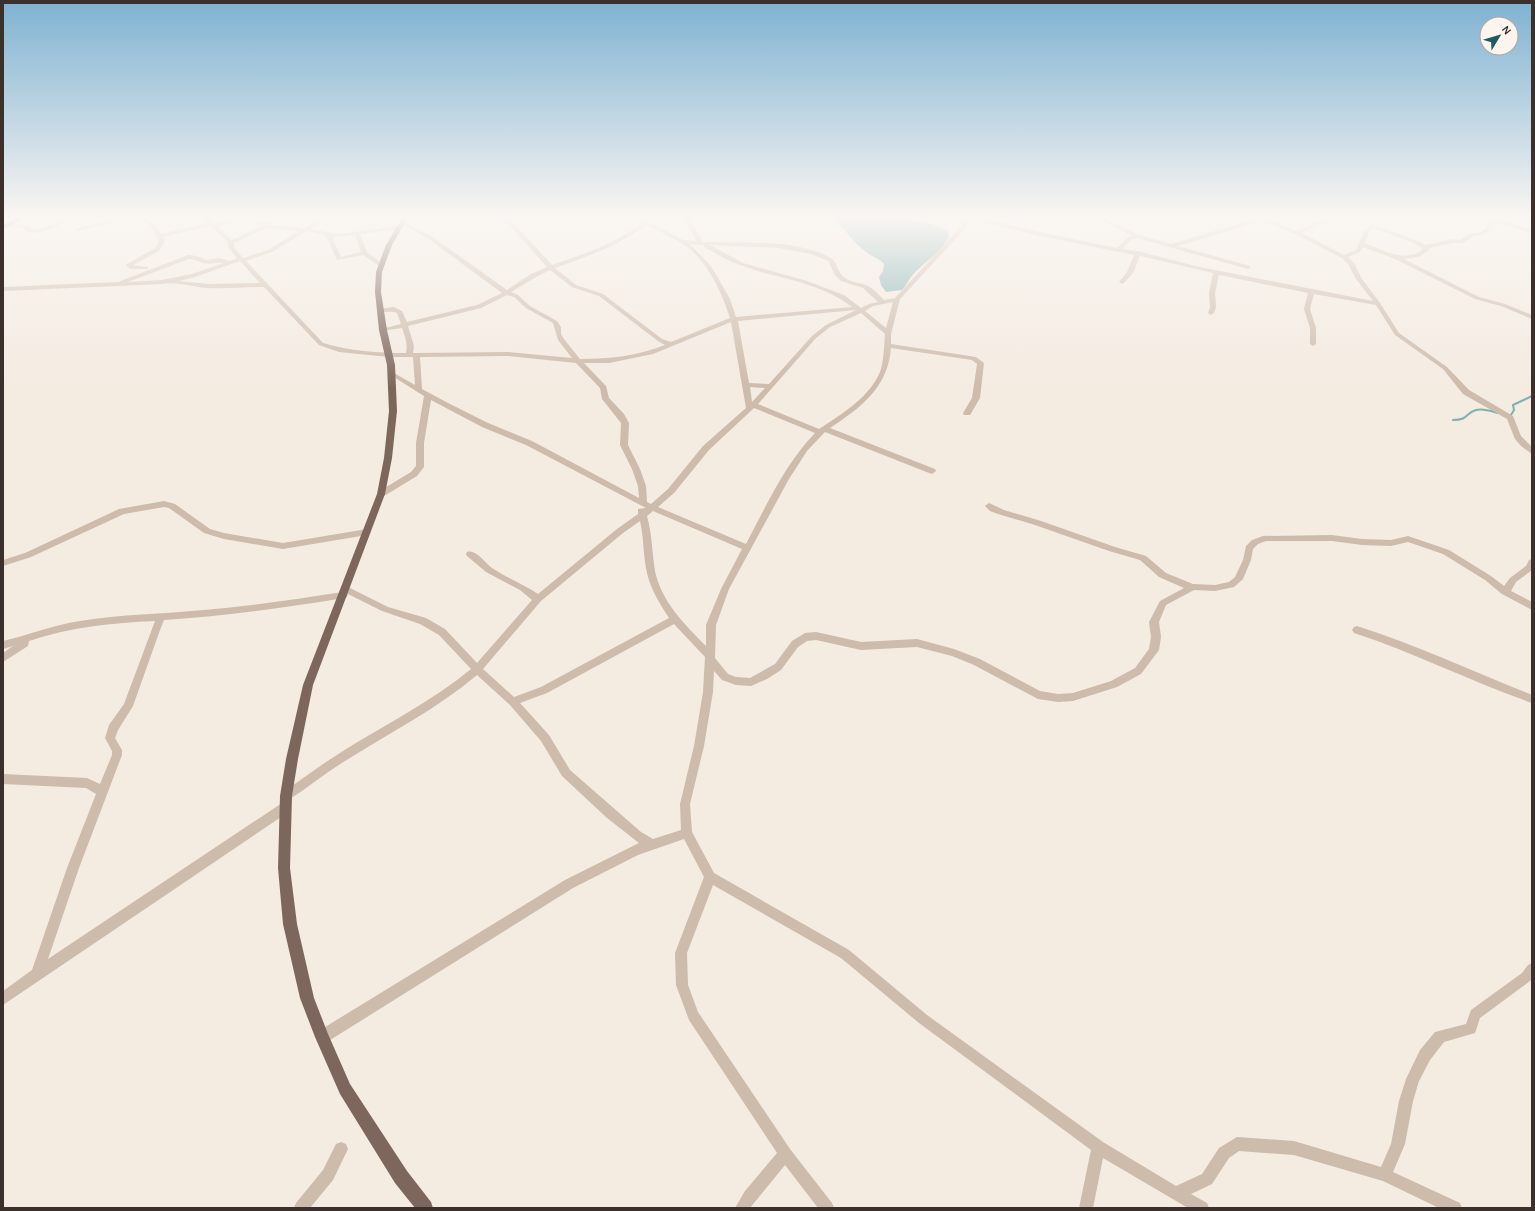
<svg xmlns="http://www.w3.org/2000/svg" width="1535" height="1211" viewBox="0 0 1535 1211" font-family="Karla,sans-serif">
<rect width="100%" height="100%" fill="#f4ebe1"/>
<path fill="#7fb0b2" d="M835 218C873 218 913 213 948 231L949 237C938 256 923 262 911 277 908 281 906 286 902 290L886 292 881 285 879 277 883 271 884 264C879 258 872 257 866 252 853 242 845 230 835 218Z"/>
<g fill="none" stroke-linecap="round" stroke-linejoin="round">
<path stroke="#7fb0b2" stroke-width="2" d="M1508 416 1511 415 1514 410 1513 405 1532 396
M1453 420C1469 420 1465 413 1476 410 1483 408 1491 411 1498 413"/>
<path fill="#cdbbac" fill-rule="evenodd" d="M63 218H70C59 227 41 235 27 232L25 228 7 227 4 225 7 223 29 226 31 229C43 230 53 223 63 218Z
M121 218H132L78 231 75 229Z
M140 218C150 218 156 225 161 234L207 223 202 218H208L215 224C239 215 241 217 265 224L276 218H283L271 225 304 228 321 218H328L311 229 337 234 401 226 402 227 399 229 360 234 367 252 383 264V266L381 267 363 255 337 260 326 236 307 231 272 252 246 261 323 343C350 351 378 353 406 353 408 343 405 337 402 328L381 331V329L401 324 397 313C391 310 382 314 377 310L378 309 394 307 402 311 407 322 477 305 502 293 430 240 400 223 399 222 402 220 434 238 507 290 531 274 547 267 503 218H509L552 265C584 254 615 244 642 223L635 218H642L683 240 696 241 693 234 682 218H688L699 234 702 242C739 243 796 239 829 257 838 261 837 273 845 278 851 283 861 282 868 286 874 289 879 295 884 300L895 298 969 218H983L1035 231 1117 248 1128 237 1132 236 1097 218H1104L1139 235 1171 244 1258 218H1270L1269 219 1297 231 1327 218H1335L1302 233 1344 255 1356 250 1364 231 1372 224 1418 241 1425 245 1453 239 1460 240 1470 234 1481 232 1486 228 1490 220 1484 218 1504 220 1532 230V234L1495 221 1490 230 1485 234 1474 236 1463 243H1453L1429 248V250L1419 257 1404 259 1479 297 1505 304 1532 315V319L1501 306 1475 299 1395 259 1363 247 1360 252 1348 257 1354 263 1362 279 1380 303 1399 333 1447 367 1469 390 1513 416 1521 436 1532 447V454L1521 446 1515 439 1507 419 1463 394 1443 369 1395 335 1376 305 1314 294 1310 309 1316 328V344L1313 346 1310 344V328L1304 309 1308 293 1219 275 1215 293 1216 307 1214 313 1211 315 1208 313 1210 307 1209 293 1213 273 1140 256 1133 273 1124 283 1122 284 1119 282 1127 272 1134 255 1035 235 976 220H973L900 299 891 334V344L976 357 984 363 980 398 970 415H964L963 413 972 398 977 364 972 360 891 348C888 388 860 408 830 428L935 469 936 471 932 474 929 473 825 432 823 434 807 451 789 479 729 589 716 625 715 658 728 674 736 677 750 678 775 664 792 641 805 633 816 632 861 642 917 639 954 649 980 659 1040 691 1058 694 1073 693 1111 681 1135 668 1149 649 1151 637 1149 622 1160 601 1184 588 1159 577 1140 560 1109 551 1035 525 998 514 990 511 985 506 989 503 1004 510 1041 521 1115 547 1146 556 1166 573 1193 584 1215 585 1229 582 1235 577 1243 560 1246 546 1252 540 1263 536 1332 535 1362 539 1391 540 1408 536 1449 550 1491 576 1504 586 1510 578 1526 566 1529 560 1532 559V570L1516 582 1511 591 1532 602V610L1502 594 1485 580 1443 554 1408 542 1391 546 1362 545 1332 541H1266L1258 544 1253 549 1251 560 1243 579 1234 587 1215 591 1194 590 1166 605 1159 622 1161 637 1159 650 1141 674 1117 687 1073 701 1058 702 1038 699 974 665 952 656 917 647 861 650 816 640 807 641 798 647 781 670 767 679 751 686 736 685 722 680 714 671 713 692 704 746 690 804 692 832 714 873 849 950 927 1015 1103 1142 1176 1186 1202 1174 1219 1148 1237 1137 1294 1141 1381 1167 1391 1144 1399 1101 1406 1079 1420 1050 1435 1032 1466 1024 1471 1010 1522 973 1528 965 1532 963V979L1530 981 1480 1018 1475 1033 1444 1042 1430 1060 1419 1081 1413 1101 1405 1144 1393 1172 1460 1203 1462 1208H1439L1383 1181 1294 1155 1239 1151 1229 1158 1212 1184 1191 1194 1207 1203 1209 1208H1188L1103 1158 1093 1208H1079L1091 1150 919 1023 841 958 713 885 687 953 688 985 698 1012 790 1149 832 1203 834 1208H818L785 1165 750 1208H735L745 1191 777 1153 689 1020 676 985 675 953 704 877 684 839 638 855 573 888 327 1042 322 1043 317 1042 316 1037 317 1032 565 880 639 843 607 818 562 776 541 741 510 705 477 675C438 708 393 731 350 758 329 770 310 786 290 799L286 801 282 799 281 796 282 793C302 779 322 764 343 751 386 724 431 702 471 669L439 635 420 624 382 611 348 594 347 597 344 598C284 608 225 616 164 620L160 630 133 706 118 730 115 738 122 750V755L79 868 48 959 282 803 286 802 290 803 291 807 290 811 3 1005V991L32 970 67 868 96 794 86 788 3 784V774L87 778 100 784 112 755V751L105 738 109 725 124 704 155 621C112 623 70 627 29 641L28 646 3 662V653L13 646 3 649V641C29 635 53 625 80 621 121 614 163 614 204 610 251 606 297 599 343 592L342 589 346 586 388 607 426 618 445 629 477 663 532 600 520 590 486 572 467 556 466 554 467 552C476 549 485 563 492 568 507 578 523 584 538 594L617 529 638 514V509L646 508 526 445 482 427 431 400 424 443V467L417 476 384 496H378L377 494 378 492 411 472 416 466V443L424 396 389 374 390 373H394L415 385 413 357H389L339 352 319 345 264 287C245 287 226 289 208 288 193 287 176 281 162 284L3 291V287L118 282 188 255 197 256 207 260 219 258 230 261 237 258 228 247V242L210 226 163 237 165 241 159 251 133 265 148 267V269H130L126 265 127 264 155 248 159 241 152 228ZM240 218 261 226 232 240 218 227ZM1263 221 1295 234 1342 258 1348 264 1356 279 1373 301 1195 266 1138 251 1122 249 1132 239 1137 238 1248 269 1250 268V266L1178 246ZM646 225C658 231 680 241 690 249 710 267 722 293 730 318L671 342 662 339 603 294 576 285 555 268C588 256 619 246 646 225ZM267 228 299 231 268 250 243 258 234 247V243ZM1373 228 1414 243 1423 249C1406 264 1383 250 1365 243L1369 232ZM355 235 361 252 341 257 332 237ZM690 244 704 245V247C716 253 727 261 740 265 777 279 820 282 852 307L736 317 730 299 711 266ZM710 245 778 248 811 254 828 261 835 275 841 281 863 288 878 302 869 304 861 308 844 295 807 281 743 263ZM189 259C195 259 198 262 204 263 211 265 217 261 224 263L192 274 162 280 128 282ZM240 261 260 283 208 284 179 281 195 277ZM550 270 572 287 599 296 658 341 665 345C637 356 610 359 580 359L564 339 561 334V327L557 321 530 306 518 295 511 292 536 277ZM507 295 514 297 526 308 553 323 558 340 572 358 508 352 413 353 414 346 408 326 481 308ZM893 302 886 328 865 311 873 306ZM856 310 826 325 812 336 769 384 749 383 738 321ZM861 313 885 334C884 345 884 358 881 369 872 396 842 414 819 429L758 404 816 338 830 327ZM731 322 746 408 703 446 668 489 651 504 647 502 646 486 640 469 628 445 629 423 624 414 609 398 606 386 584 363H609L653 354ZM508 356 576 363 600 388 602 399 621 423 620 445 632 469 638 486 639 498 532 441 488 423 446 402 422 389 420 357ZM750 387 765 388 752 402ZM754 408 815 433C785 464 766 506 746 544L658 507 674 493 709 450ZM653 511 742 549 721 589 706 625V646C685 625 661 601 655 571 652 552 652 534 647 516ZM640 521C644 538 643 556 647 573 651 590 660 604 669 618L541 687 514 697 483 669 541 601 623 533ZM674 624 705 657 703 692 694 746 680 804 681 830 653 839 641 832 570 770 549 735 520 703 547 693Z
M1381 218H1405L1395 222Z
M1439 218 1457 219 1469 218 1457 223Z
M164 501 175 504 210 529 224 533 283 543 367 529 371 532 367 535 283 549 224 539 204 533 169 508 164 507 124 514 31 557 3 566V560L25 553 119 509Z
M1357 626C1417 645 1474 672 1532 695V703C1472 682 1415 653 1354 633L1352 630 1354 627Z
M341 1142 346 1144 348 1149 333 1180 310 1208H294L296 1203 323 1170 336 1144Z"/>
<path fill="#7d675c" fill-rule="evenodd" d="M16 218H24L3 229V225Z
M402 218H408L392 245 382 272 381 292 387 330 395 365 397 411 392 458 385 494 313 685 298 759 292 796 290 868 297 924 314 998 328 1034 350 1084 407 1171 431 1202 433 1208H415L395 1183 340 1094 315 1037 300 998 283 924 278 868 280 796 286 759 303 685 377 494 384 458 389 411 387 365 379 330 375 292 376 272 386 245Z"/>
</g>
<linearGradient id="sky" x2="0" y2="1"><stop stop-color="#7eb2d2"/><stop offset="0.56" stop-color="#faf6f2"/><stop offset="1" stop-color="#faf6f2" stop-opacity="0"/></linearGradient>
<rect width="1535" height="388" fill="url(#sky)"/>
<rect width="1535" height="1211" fill="none" stroke="#3b302b" stroke-width="8"/>
<g transform="translate(1499 36) rotate(52)"><circle r="19" fill="#fbf5ee" stroke="#aea6a0"/>
<path d="M0-3L7 15L0 10L-7 15Z" fill="#1f5a5e"/>
<text y="-6" font-size="11" font-weight="bold" text-anchor="middle" fill="#3b302b">N</text>
</g>
</svg>
